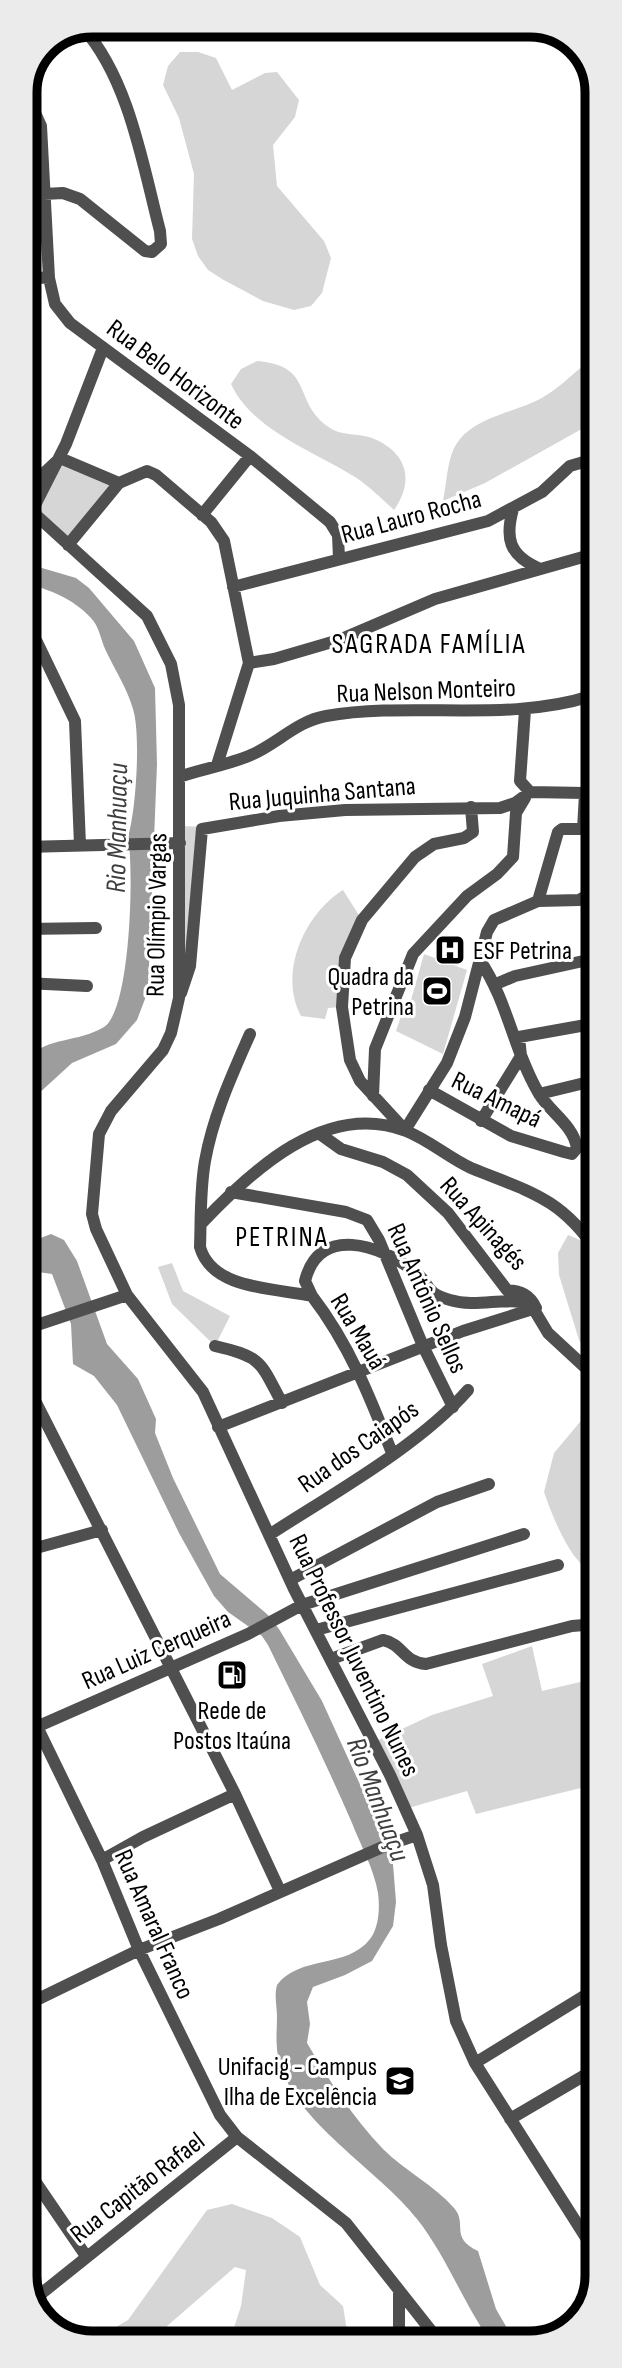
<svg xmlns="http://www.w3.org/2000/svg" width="622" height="2368" viewBox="0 0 622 2368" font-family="'Sofia Sans Condensed',sans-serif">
<rect width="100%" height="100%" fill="#fff"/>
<path fill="#d6d6d6" d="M180 52H198L216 58 232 90 265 73 277 72 299 100 295 117 273 145 277 186 324 241 331 258 322 293 311 306 294 310 263 301 222 279 208 270 198 256 192 239 194 174 179 118 163 85 168 66Z
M596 357V370L582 401 587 426 485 483 443 501C446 486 447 467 452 453 466 416 514 415 545 396 564 385 577 368 596 357Z
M257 361C316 366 291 402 330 428 341 436 359 433 372 438 407 452 415 480 394 510 383 500 373 490 361 481 318 452 254 433 231 384L241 369Z
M60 458 119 483 68 545 25 505V484Z
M180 826 206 827 193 946 178 976Z
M343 890 362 920 345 958 342 1007 328 1008 325 1019 301 1016C278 974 304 914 343 890Z
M424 954 467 970 443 1054 396 1031 402 1013 407 1014Z
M568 1235 592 1245 597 1252V1574C572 1568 552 1515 544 1492L554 1453 590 1410 594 1392 590 1357 579 1340 559 1275 558 1253Z
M172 1263 183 1291 230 1316 215 1346 172 1304 158 1267Z
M532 1646 542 1691 597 1678V1784L476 1814 467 1791 405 1809 374 1742 432 1715 493 1696 482 1664Z
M232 2204 272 2218 300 2237 320 2285 343 2306 349 2343H229L241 2306 246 2270 235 2267 166 2327 178 2343H88L128 2320 207 2210Z"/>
<path fill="#9d9d9d" d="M25 563 76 578 89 588 134 641 155 688 157 764 148 991 137 1020 116 1044 72 1063 25 1106V1059C50 1036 77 1043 104 1027 131 1010 134 867 128 837 136 811 141 734 133 709 127 688 115 670 106 651 100 639 100 627 90 617 72 598 50 590 25 583Z
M51 1234 64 1240 77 1261 107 1344 138 1379 156 1419 155 1433 173 1478 220 1574 268 1615 279 1629 322 1701 383 1835 393 1864 396 1902 393 1926 372 1961 345 1975 313 1987 307 2002 310 2024 307 2043C329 2080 353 2118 383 2149 405 2171 434 2185 454 2208 468 2224 449 2237 478 2251L496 2309 515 2342H491C463 2303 447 2257 417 2219 379 2170 293 2121 279 2060 275 2045 277 2031 277 2017 277 2006 274 1996 277 1985 299 1955 347 1969 370 1939 379 1927 380 1908 378 1893 374 1869 361 1846 352 1823 326 1763 297 1704 268 1645L262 1636 228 1612 214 1596 179 1533 117 1405 94 1376 73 1364 71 1324 52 1274 38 1272 25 1275V1244Z"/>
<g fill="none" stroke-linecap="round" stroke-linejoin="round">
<path stroke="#4f4f4f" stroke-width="12" d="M25 91 41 126 49 278 55 304 70 323 250 456 330 522 338 535 339 559
M25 195 63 193 80 199 145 251 152 252 161 244 160 231C143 166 129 79 83 28
M25 277 49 278
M25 484 43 474 60 458 119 483
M25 505 147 616 171 664 179 705V998L171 1033 163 1050 111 1111 99 1134 92 1214 96 1229 127 1295 203 1392 294 1589 390 1775 417 1835 433 1885 441 1945 456 2021 475 2063 597 2255
M513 509C505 538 509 555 538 568
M32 511 66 444 103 348
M202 515 250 456
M68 545 119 483 147 471 156 475 211 522 224 541 249 663 217 765
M233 587 488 521 542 492 570 466 587 461
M25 629 37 642 75 721 80 845
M249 663 274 659 339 640 435 599 597 553
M525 710 520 781 530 792
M179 777C202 769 228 765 251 755 277 744 297 721 326 716 414 701 506 723 591 696L597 686
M471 807 473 832 464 838 434 844 415 857 362 920 345 958 342 1007 350 1060 360 1081 405 1130 447 1063 465 1017 487 932 494 920 538 901 558 832 562 829H583L585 793 530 792
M25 847 180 843
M538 901 579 900 597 890
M25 929 96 928
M25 983 87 986
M496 984 515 976 597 958
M181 993 190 966 202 829 279 816 345 810 500 808 515 803 530 792
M250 1034C232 1075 213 1116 205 1161 200 1189 201 1218 200 1247 212 1290 275 1288 312 1296 349 1344 370 1397 392 1453
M429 1090 511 1136 564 1152 572 1154 577 1148C573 1124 549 1112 538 1092 513 1049 508 1001 479 959
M539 1094 597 1080
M373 1096 375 1049 413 954 467 896 497 874 513 857 516 813 525 798
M481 1121 521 1056 519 1037 597 1023
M231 1192 346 1212 367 1220 379 1240 423 1346 453 1407
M201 1224C251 1171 326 1100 406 1131 429 1140 449 1158 471 1168 527 1191 561 1197 597 1252
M312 1296 305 1281C319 1224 380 1245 414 1271 431 1283 423 1293 450 1300 476 1308 503 1297 530 1303L548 1333 588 1370
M25 1329 127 1295
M215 1346C263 1357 260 1362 282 1403
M25 1381 235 1794 280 1891
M218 1427 463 1331 536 1308C530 1295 521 1291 507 1290L448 1213 407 1175 383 1162 341 1149 320 1134
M269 1535C332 1494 419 1446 468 1390
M25 1551 102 1530
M290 1580 437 1502 489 1484
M316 1630 558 1565
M331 1659 383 1640C403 1644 403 1662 426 1664L572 1626 597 1624
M25 1702 102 1860 139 1950 220 2115 237 2137 346 2223 440 2342
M25 1732 248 1634 302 1605 524 1534
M102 1860 143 1837 235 1794
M597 1888V1900
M26 2005 139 1950 219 1919 387 1845 417 1835
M475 2063 597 1988
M510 2119 597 2068
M26 2168 86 2256
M399 2290V2342
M32 2301 237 2137"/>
</g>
<defs>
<g id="hospital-square" transform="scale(1.575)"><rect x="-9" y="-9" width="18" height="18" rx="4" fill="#000" stroke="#fff"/><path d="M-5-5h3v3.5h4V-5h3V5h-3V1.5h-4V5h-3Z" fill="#fff"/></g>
<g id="stadium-square" transform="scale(1.575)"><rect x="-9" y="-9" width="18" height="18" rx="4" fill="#000" stroke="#fff"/><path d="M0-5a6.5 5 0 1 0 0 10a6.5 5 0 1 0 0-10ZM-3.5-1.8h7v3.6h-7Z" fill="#fff"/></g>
<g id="fuel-square" transform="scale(1.575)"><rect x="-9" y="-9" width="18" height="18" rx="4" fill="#000" stroke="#fff"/><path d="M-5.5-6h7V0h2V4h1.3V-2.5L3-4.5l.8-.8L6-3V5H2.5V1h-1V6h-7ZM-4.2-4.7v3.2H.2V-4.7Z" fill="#fff"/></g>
<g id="university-square" transform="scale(1.575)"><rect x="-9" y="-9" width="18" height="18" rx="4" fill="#000" stroke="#fff"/><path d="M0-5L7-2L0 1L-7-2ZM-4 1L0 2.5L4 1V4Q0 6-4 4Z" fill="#fff"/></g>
</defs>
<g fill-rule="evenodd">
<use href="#hospital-square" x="450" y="950"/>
<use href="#stadium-square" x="437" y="991"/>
<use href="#fuel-square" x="232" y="1675"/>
<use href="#university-square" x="400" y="2081"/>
</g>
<g text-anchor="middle" stroke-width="6" stroke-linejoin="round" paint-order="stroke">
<g font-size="26" fill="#000" stroke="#fff">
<text transform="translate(176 374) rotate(37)" y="9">Rua Belo Horizonte</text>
<text transform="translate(411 516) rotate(-15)" y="9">Rua Lauro Rocha</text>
<text transform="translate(426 690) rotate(-2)" y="9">Rua Nelson Monteiro</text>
<text transform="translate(322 793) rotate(-5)" y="9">Rua Juquinha Santana</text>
<text transform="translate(156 915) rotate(-89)" y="9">Rua Olímpio Vargas</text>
<text transform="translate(497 1099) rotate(26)" y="9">Rua Amapá</text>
<text transform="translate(484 1223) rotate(48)" y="9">Rua Apinagés</text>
<text transform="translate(428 1298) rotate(66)" y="9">Rua Antônio Sellos</text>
<text transform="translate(359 1331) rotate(59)" y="9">Rua Mauá</text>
<text transform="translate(358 1446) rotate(-35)" y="9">Rua dos Caiapós</text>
<text transform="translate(156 1649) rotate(-24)" y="9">Rua Luiz Cerqueira</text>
<text transform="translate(355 1655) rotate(64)" y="9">Rua Professor Juventino Nunes</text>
<text transform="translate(155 1924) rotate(66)" y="9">Rua Amaral Franco</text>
<text transform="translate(137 2187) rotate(-38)" y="9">Rua Capitão Rafael</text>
</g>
<g font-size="26" fill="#000" stroke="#fff" text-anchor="end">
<text x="473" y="959" text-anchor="start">ESF Petrina</text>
<text x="414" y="985">Quadra da<tspan x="414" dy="30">Petrina</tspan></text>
<text x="232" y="1719" text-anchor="middle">Rede de<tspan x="232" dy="30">Postos Itaúna</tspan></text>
<text x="377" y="2075">Unifacig - Campus<tspan x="377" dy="30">Ilha de Excelência</tspan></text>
</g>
<g font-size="28" letter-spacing="2" fill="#000" stroke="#fff">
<text x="429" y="653">SAGRADA FAMÍLIA</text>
<text x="282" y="1246">PETRINA</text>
</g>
<g font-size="28" font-style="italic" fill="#3e3e3e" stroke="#fff">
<text transform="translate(116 828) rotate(-89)" y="10">Rio Manhuaçu</text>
<text transform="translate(379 1799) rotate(69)" y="10">Rio Manhuaçu</text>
</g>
</g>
<path d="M0 0H622V2368H0ZM92 37H530A55 55 0 0 1 585 92V2276A55 55 0 0 1 530 2331H92A55 55 0 0 1 37 2276V92A55 55 0 0 1 92 37Z" fill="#ebebeb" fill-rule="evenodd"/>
<path fill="none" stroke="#000" stroke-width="9" d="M92 37H530A55 55 0 0 1 585 92V2276A55 55 0 0 1 530 2331H92A55 55 0 0 1 37 2276V92A55 55 0 0 1 92 37Z"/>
</svg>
